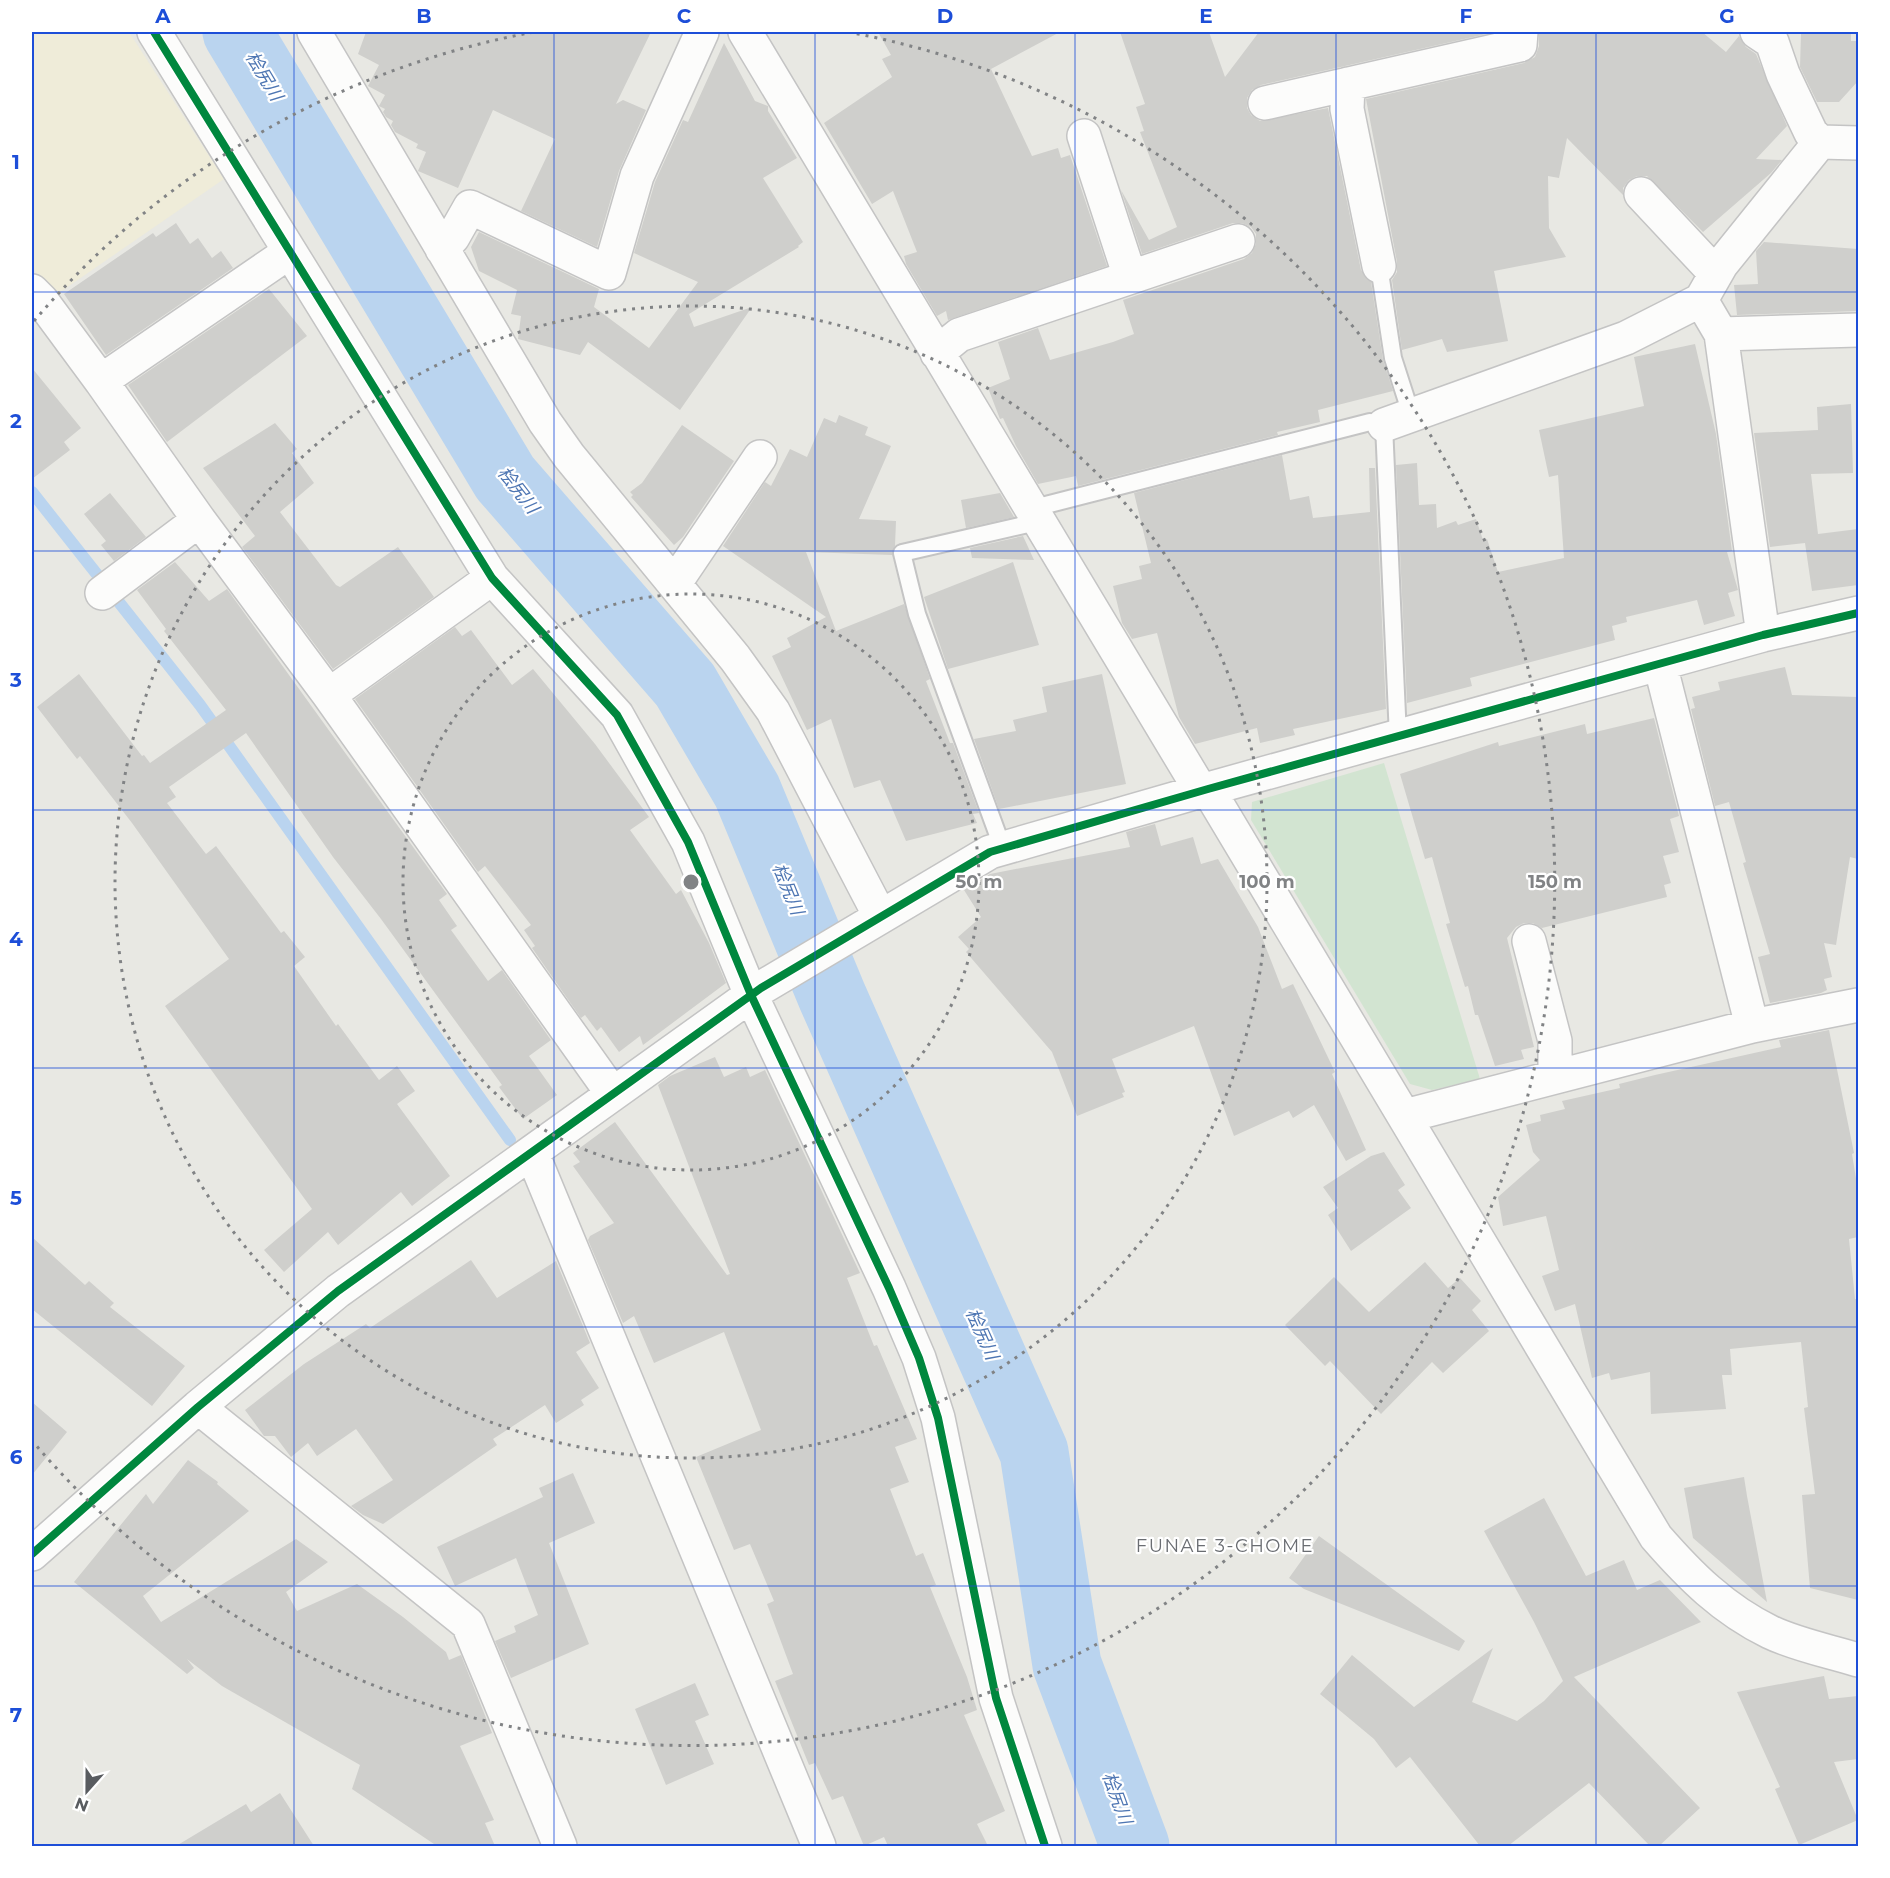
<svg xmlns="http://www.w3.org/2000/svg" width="1890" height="1878" viewBox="0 0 1890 1878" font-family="Montserrat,'Noto Sans JP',sans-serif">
<rect width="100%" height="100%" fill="#e8e8e3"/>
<path fill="#d2e4d1" d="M1384 763 1480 1079 1432 1090 1410 1084 1251 820 1252 802Z"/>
<path fill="#efecd9" d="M32 32H129L224 179 53 297 32 267Z"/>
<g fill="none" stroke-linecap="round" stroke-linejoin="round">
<path stroke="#bad4ef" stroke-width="12" d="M32 492 200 705 510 1140"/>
<path stroke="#bad4ef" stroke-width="69" d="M237 32 505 478 685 685 747 791 832 996 1034 1452 1067 1665 1135 1846"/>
</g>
<path fill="#cfcfcc" d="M366 32H651L616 104 623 100 646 110 619 171 597 247 521 211 555 139 493 110 458 188 418 171 426 152 416 148 418 144 395 132 391 125 393 121 386 117 383 112 385 109 379 106 385 95 368 86 379 65 358 54Z
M878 32H1060L991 69 1032 156 1058 148 1061 158 1070 155 1107 266 948 320 946 311 937 316 906 264 904 256 917 252 893 191 872 204 824 123 892 77 882 59 891 55Z
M1120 32H1209L1225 77 1259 32H1495L1261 85 1252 90 1247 98V108L1251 115 1260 121 1328 108 1361 270 1371 282 1383 360 1393 391 1318 410 1320 422 1277 432 1278 435 1078 486 1076 476 1038 484 1016 446 1003 418 1000 419 988 388 1010 379 998 342 1038 328 1050 360 1113 342 1134 334 1123 300 1244 259 1252 253 1256 244V234L1251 227 1242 223H1233L1142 254 1121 190 1149 240 1177 227 1140 132 1144 131 1136 107 1145 104Z
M1539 32H1702L1726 52 1739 36 1746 47 1756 54 1787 126 1756 159 1782 160 1771 173 1703 232 1647 176H1637L1629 180 1623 188V195L1567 138 1559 178 1548 176 1549 228 1566 257 1494 271 1508 341 1447 352 1442 339 1402 350 1392 280 1397 272V262L1366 99 1524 63 1535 57 1539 46Z
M1801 34H1851V41H1858V81L1839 102H1817L1800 67Z
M724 43 755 101 768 106V111L797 158 763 178 803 242 798 246 799 247 689 314 694 327 752 307 680 410 588 342 580 355 518 339 521 316 511 314 517 290 479 271 471 247 479 232 599 289 594 307 649 348 698 282 634 253 655 182 683 120 688 122Z
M176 223 190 244 198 238 212 258 221 251 233 268 106 355 64 294 153 233 156 237Z
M1764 242 1858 249V311L1737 315 1734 285 1758 284 1756 251Z
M269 289 307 336 167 442 128 385Z
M1695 344 1716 434 1732 551 1727 552 1738 590 1728 593 1735 616 1704 625 1697 600 1626 617 1627 622 1612 626 1615 640 1470 678 1472 686 1407 703 1396 465 1417 463 1419 505 1436 504 1437 528 1456 521 1458 525 1476 519 1483 540 1487 539 1498 572 1564 558 1558 475 1549 477 1539 430 1644 406 1634 357Z
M32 368 81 428 64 442 70 450 32 479Z
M1851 404 1853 473 1811 474 1818 534 1858 529V585L1812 591 1805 543 1770 547 1754 433 1818 430 1817 407Z
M839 415 868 427 865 435 891 446 859 519 896 521 895 546 892 555 806 552 836 631 904 604 930 679 926 681 950 743H953L979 813 973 814 977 823 906 841 880 780 854 788 831 719 807 730 772 656 791 647 787 638 826 617 723 546 765 482 771 486 790 449 807 457 824 418 836 423Z
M275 423 297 449 292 453 314 483 280 512 336 585 340 587 398 547 434 597 333 669 242 547 255 536 203 468Z
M682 425 734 461 683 537 674 545 631 497 633 495 630 492 642 483Z
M1282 455 1290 500 1309 496 1313 518 1370 512 1369 468H1375L1386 709 1293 729 1295 735 1260 743 1257 728 1195 744 1179 717 1157 633 1132 639 1122 623 1113 586 1142 579 1139 566 1151 563 1134 493Z
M110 493 146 537 114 561 101 545 106 541 84 514Z
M1000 493 1014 517 966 528 961 500Z
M1023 536 1034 560 972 558 970 548Z
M175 562 209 601 227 589 447 894 439 900 457 926 451 930 488 981 502 970 551 1040 529 1056 557 1095 523 1119 499 1087 502 1085 381 919 333 857 246 733 169 787 176 797 167 803 206 854 216 846 281 933 284 931 305 957 294 966 336 1026 338 1024 379 1080 397 1066 415 1091 397 1104 450 1176 412 1206 401 1192 338 1245 328 1232 284 1272 264 1250 312 1209 165 1006 229 959 132 823 80 756 77 759 37 707 79 674 142 756 144 755 150 763 226 710 164 631 166 629 137 590Z
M1013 562 1039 645 948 669 924 597Z
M455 627 462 636 471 630 512 685 533 669 595 744 649 817 630 830 676 894 681 890 709 943 726 983 643 1045 640 1036 619 1052 601 1027 597 1031 585 1015 581 1018 532 948 535 946 524 930 531 925 485 866 478 872 355 699Z
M1785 667 1792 695 1858 697V859L1850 857 1836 945 1824 943 1832 977 1824 979 1827 990 1821 993 1770 1003 1758 957 1770 954 1743 863 1746 862 1729 802 1715 806 1691 709 1695 708 1692 697 1720 690 1718 682Z
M1102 674 1126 784 999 809 974 739 1016 731 1013 720 1047 712 1042 687Z
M1654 718 1679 816 1670 819 1679 852 1663 856 1671 883 1664 885 1667 897 1542 928 1533 923H1524L1516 927 1507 938 1534 1047 1521 1050 1524 1059 1495 1066 1478 1015H1475L1468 986 1465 987 1446 924 1450 923 1432 857 1425 859 1400 774 1498 742 1499 746 1585 724 1587 734Z
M1155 824 1161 846 1193 837 1201 864 1218 859 1258 927 1282 989 1293 984 1335 1072 1332 1074 1366 1150 1346 1161 1314 1105 1293 1118 1289 1111 1234 1136 1194 1026 1112 1059 1125 1092 1122 1093 1124 1097 1077 1116 1052 1052 966 952 969 949 958 937 981 917 964 890 990 874 1130 847 1126 832Z
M1829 1030 1854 1153 1852 1154 1858 1191V1237L1849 1239 1855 1299H1858V1600L1810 1588 1802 1495 1815 1494 1804 1408 1808 1407 1801 1342 1730 1349 1732 1375H1722L1726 1409 1651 1414 1650 1372 1611 1380 1609 1373 1592 1378 1575 1304 1555 1311 1542 1276 1559 1270 1546 1216 1503 1226 1498 1197 1540 1160 1533 1152 1526 1125 1541 1121 1540 1115 1565 1109 1562 1101 1620 1088 1619 1084 1655 1075 1781 1047 1779 1040Z
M715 1057 724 1077 746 1067 750 1077 765 1070 860 1273 847 1278 874 1346 877 1345 917 1439 895 1447 909 1482 890 1489 916 1556 923 1553 936 1585 930 1587 967 1677 977 1710 964 1715 1005 1811 977 1824 988 1846H888L884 1837 864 1846 843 1796 832 1800 815 1763 809 1765 775 1681 793 1674 767 1604 774 1601 750 1544 734 1550 696 1457 761 1430 724 1332 654 1363 634 1316 623 1323 588 1240 590 1236 614 1223 573 1166 580 1162 573 1153 615 1122 727 1275 730 1274 658 1085 670 1076Z
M1384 1152 1405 1185 1398 1190 1411 1208 1351 1251 1328 1215 1338 1208 1323 1187 1371 1156Z
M32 1237 85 1285 89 1281 114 1303 110 1307 185 1366 152 1406 32 1309Z
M471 1260 497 1298 556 1261 590 1343 576 1352 599 1388 581 1400 584 1405 556 1423 545 1405 493 1439 497 1445 383 1524 363 1515 351 1506 393 1480 356 1429 317 1456 308 1443 291 1457 275 1436H264L245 1410 304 1364 366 1324 370 1328Z
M1425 1262 1448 1288 1460 1278 1481 1301 1472 1310 1489 1331 1443 1373 1432 1362 1381 1414 1330 1361 1325 1366 1285 1325 1334 1277 1369 1312Z
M32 1402 67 1432 32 1475Z
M188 1460 218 1482 217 1484 249 1511 143 1596 161 1622 296 1539 328 1562 286 1592 297 1611 357 1584 403 1617 446 1652 449 1660 461 1655 492 1733 460 1746 494 1820 485 1823 495 1846H437L352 1789 360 1765 222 1686 187 1659 194 1668 187 1674 74 1582 146 1494 153 1504Z
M573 1473 595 1523 549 1543 589 1644 511 1678 495 1641 516 1632 514 1626 538 1615 516 1558 455 1586 437 1547 543 1497 539 1488Z
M1744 1477 1747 1496 1767 1602 1693 1538 1684 1488Z
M1544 1498 1586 1576 1624 1560 1637 1590 1660 1580 1701 1622 1574 1677 1700 1808 1659 1846H1650L1589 1783 1508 1846H1480L1410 1757 1396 1768 1374 1739 1320 1694 1352 1655 1414 1707 1493 1648 1472 1702 1517 1721 1544 1701 1563 1681 1534 1622 1484 1531Z
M1319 1536 1465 1641 1459 1651 1304 1589 1289 1578Z
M1824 1676 1829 1699 1858 1696V1759L1834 1762 1858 1820 1799 1845 1775 1789 1780 1787 1737 1692Z
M695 1683 709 1715 695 1721 714 1764 666 1785 635 1709Z
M280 1793 314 1846H176L246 1804 251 1812Z"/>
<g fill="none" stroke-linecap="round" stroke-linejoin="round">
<g stroke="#c4c4c4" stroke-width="20">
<path id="lane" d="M1379 266 1393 358 1411 414
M1030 509 1370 422 1384 425 1398 737
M1003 849 917 614 902 553 1037 522"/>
</g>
<g stroke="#c4c4c4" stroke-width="36">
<path id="street" d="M154 32 492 578 617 715 688 842 751 995 889 1288 919 1358 938 1418 996 1698 1045 1846
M314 32 545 422 569 456 735 658 773 711 880 916
M745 32 1201 791
M1757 32 1772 42 1783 74 1811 133 1820 142
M1348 84 1347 109 1379 266
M1265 103 1520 45 1521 32
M1084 136 1130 277
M1641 194 1716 274
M442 249 453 237 470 207 609 273 637 176 702 32
M288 253 101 381 199 520 329 695
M32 291 42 301 101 381
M1721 334 1858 330
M937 353 959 335 1238 241
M1384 425 1626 338 1701 300
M492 578 329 695 612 1093
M675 583 760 457
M102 593 199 520
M1763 635 1721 334 1701 300 1721 265 1820 142 1858 143
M1660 664 1752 1026
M1208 789 1656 1537C1690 1576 1723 1609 1770 1632 1797 1645 1829 1651 1858 1660
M1529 941 1555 1041V1077
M1405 1116 1752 1026 1858 1005
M532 1153 819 1846
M198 1407 468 1624 560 1846
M32 1554 198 1407 338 1291 761 988 990 852 1208 789 1763 635 1858 613"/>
</g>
<use href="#lane" stroke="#fcfcfb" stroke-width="16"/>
<use href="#street" stroke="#fcfcfb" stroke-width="33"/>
<g stroke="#fff" stroke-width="11">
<path id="cycleway" d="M154 32 492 578 617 715 688 842 751 995 889 1288 919 1358 938 1418 996 1698 1045 1846
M32 1554 198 1407 338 1291 761 988 990 852 1208 789 1763 635 1858 613"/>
</g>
<use href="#cycleway" stroke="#00873e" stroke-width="8"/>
</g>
<path fill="none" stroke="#1d4ed8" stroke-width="1.5" stroke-opacity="0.55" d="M294 32V1846M554 32V1846M815 32V1846M1075 32V1846M1336 32V1846M1596 32V1846M32 292H1858M32 551H1858M32 810H1858M32 1068H1858M32 1327H1858M32 1586H1858"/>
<g fill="none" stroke="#818385" stroke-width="3" stroke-dasharray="3 6">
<circle cx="691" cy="882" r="288"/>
<circle cx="691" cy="882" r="576"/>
<path d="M34 321A864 864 0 0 1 534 32M848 32A864 864 0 1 1 34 1443"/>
</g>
<g text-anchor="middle" stroke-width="4.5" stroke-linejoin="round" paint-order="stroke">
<g font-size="18" font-style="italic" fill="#4e76b3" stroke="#fff">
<text transform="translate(264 76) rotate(59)" y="6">桧尻川</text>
<text transform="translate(518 490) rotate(52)" y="6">桧尻川</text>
<text transform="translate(788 889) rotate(68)" y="6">桧尻川</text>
<text transform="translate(982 1334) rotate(66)" y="6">桧尻川</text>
<text transform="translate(1117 1798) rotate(70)" y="6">桧尻川</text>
</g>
<g font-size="18" letter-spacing="1.5" fill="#6a6d72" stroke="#fff">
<text x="1225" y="1552">FUNAE 3-CHOME</text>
</g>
</g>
<circle cx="691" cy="882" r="9" fill="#818385" stroke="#fff" stroke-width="3"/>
<g font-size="18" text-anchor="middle" font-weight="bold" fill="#818385" stroke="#fff" stroke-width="4.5" stroke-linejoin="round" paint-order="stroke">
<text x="979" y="888">50 m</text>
<text x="1267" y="888">100 m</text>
<text x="1555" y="888">150 m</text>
</g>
<rect width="1890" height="1878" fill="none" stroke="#ffffff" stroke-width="66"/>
<g transform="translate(87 1791) rotate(201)" stroke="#ffffff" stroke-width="4.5" paint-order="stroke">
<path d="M0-4.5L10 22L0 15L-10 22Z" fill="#595c60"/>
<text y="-9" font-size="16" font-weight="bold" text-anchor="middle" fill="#595c60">N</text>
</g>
<rect x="33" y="33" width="1824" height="1812" fill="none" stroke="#1d4ed8" stroke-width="2"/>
<g font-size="20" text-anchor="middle" font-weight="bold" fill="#1d4ed8">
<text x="163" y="23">A</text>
<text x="424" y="23">B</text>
<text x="684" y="23">C</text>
<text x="945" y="23">D</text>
<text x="1206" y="23">E</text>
<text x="1466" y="23">F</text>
<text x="1727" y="23">G</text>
<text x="16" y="169">1</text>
<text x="16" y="428">2</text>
<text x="16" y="687">3</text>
<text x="16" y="946">4</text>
<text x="16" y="1205">5</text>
<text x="16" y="1464">6</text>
<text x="16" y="1722">7</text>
</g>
</svg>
